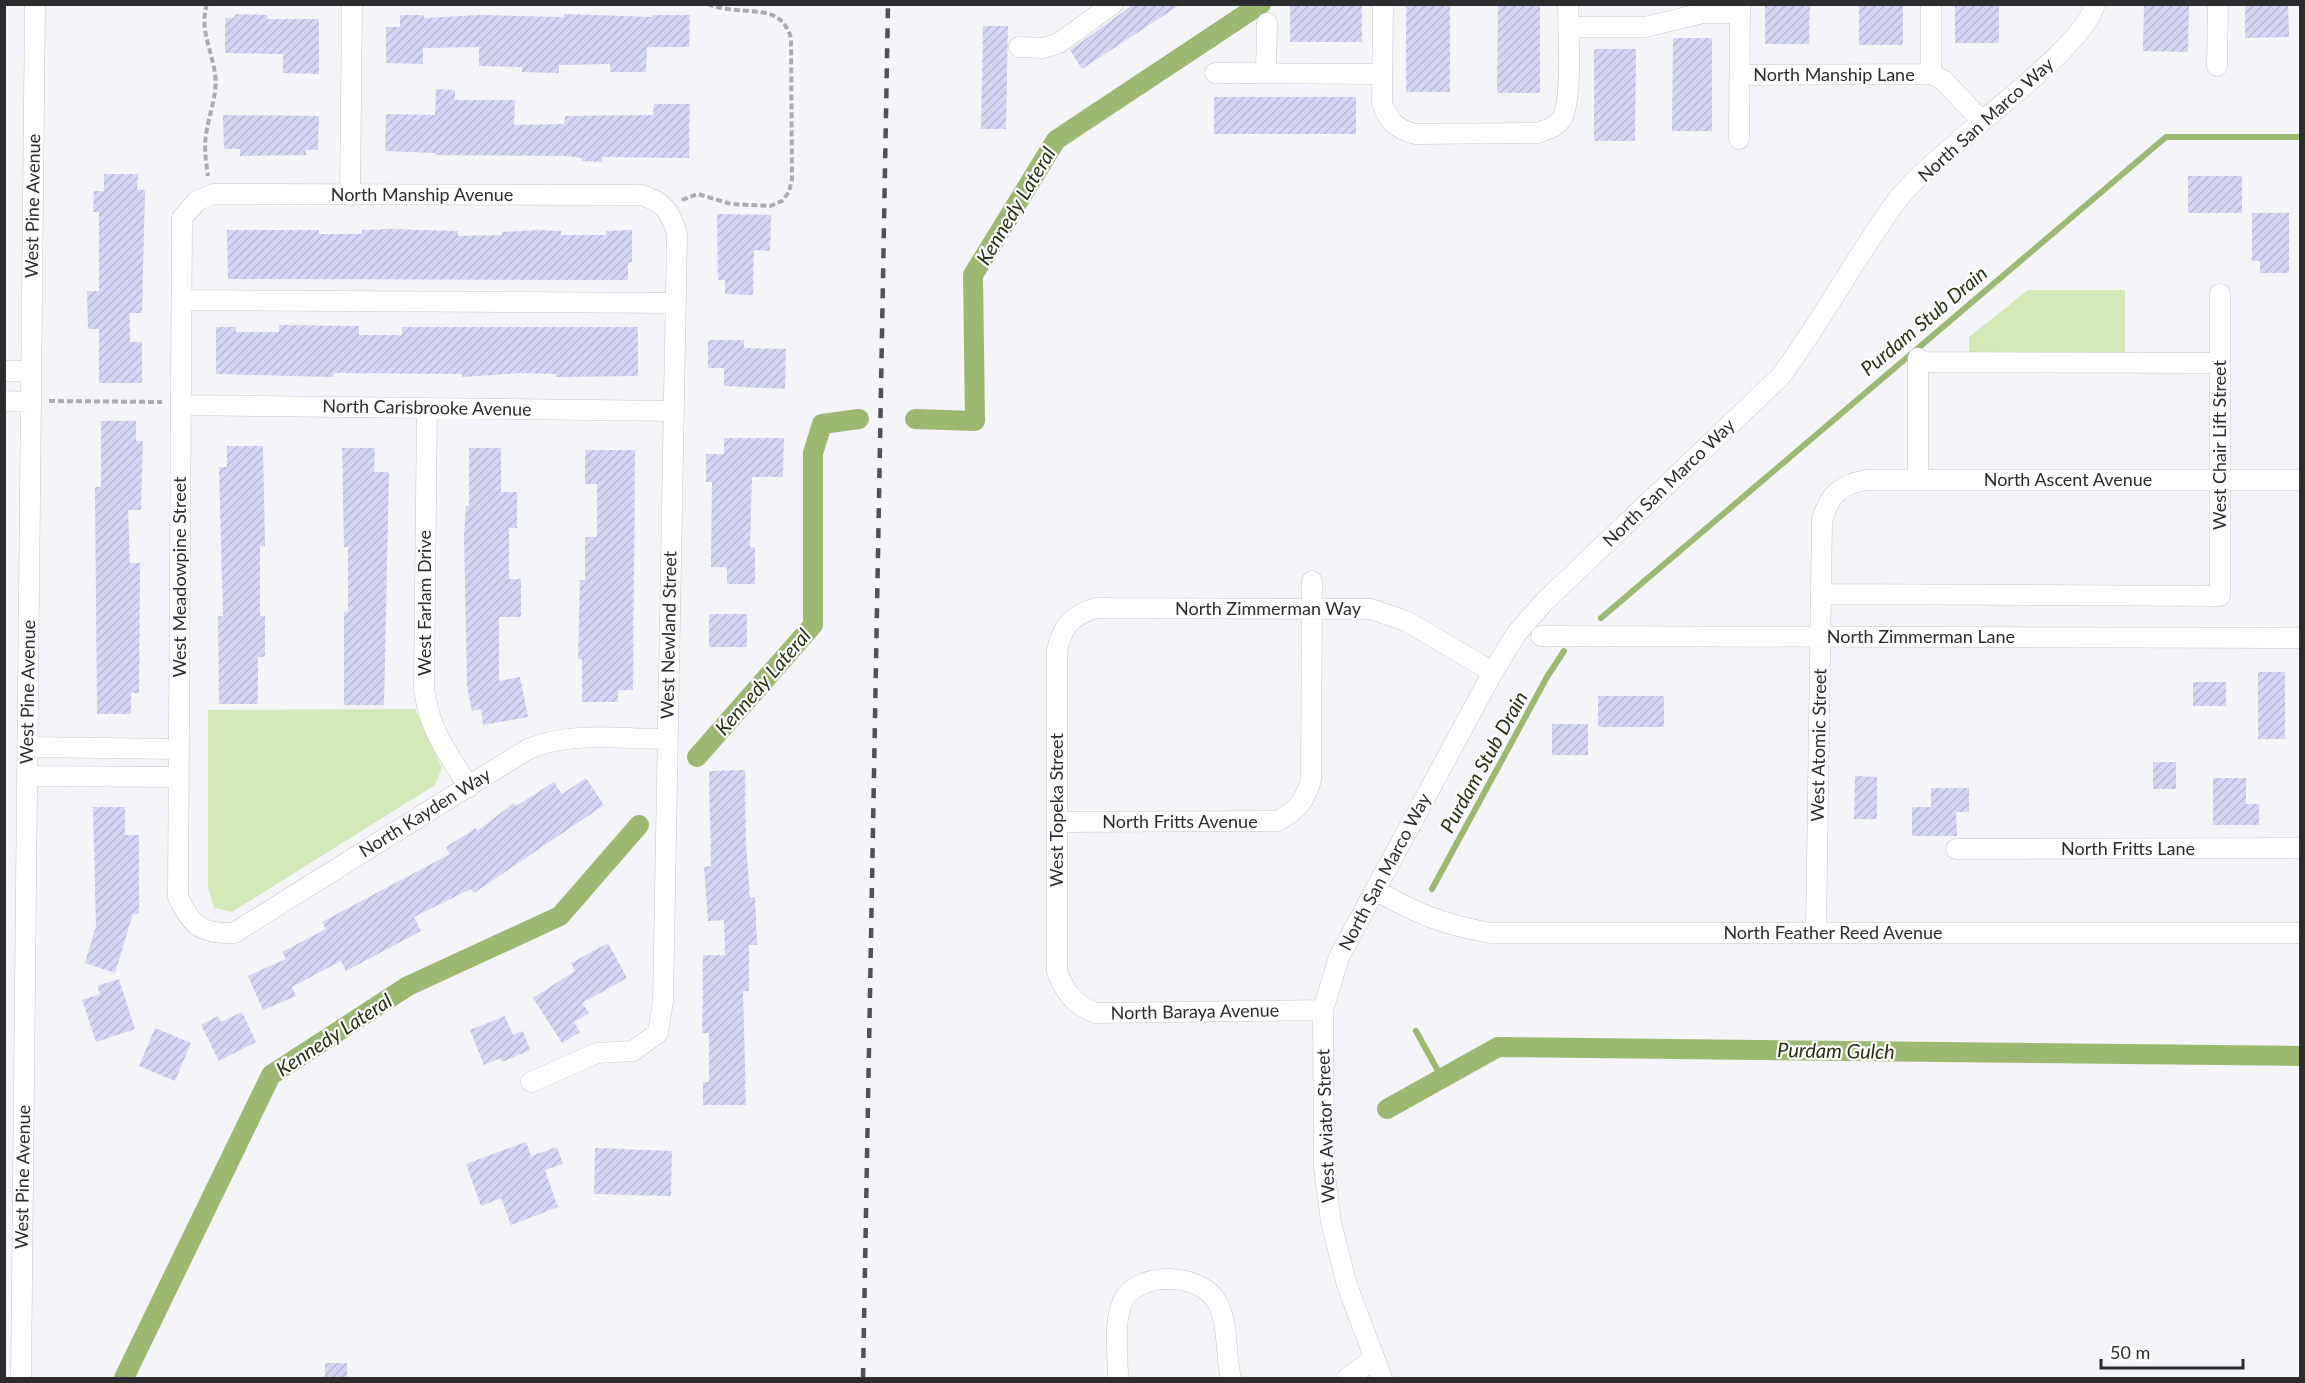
<svg xmlns="http://www.w3.org/2000/svg" width="2305" height="1383" viewBox="0 0 2305 1383" font-family="Lato,sans-serif">
<defs>
<pattern id="building-hatch" width="6" height="6" patternUnits="userSpaceOnUse" patternTransform="scale(1.5)"><rect width="6" height="6" fill="#d4d6f4"/><path d="M-1 1l2-2M0 6l6-6M5 7l2-2" fill="none" stroke="#b6b8d2"/></pattern>
</defs>
<rect width="100%" height="100%" fill="#f4f4f9"/>
<path fill="#d3e9b8" d="M2028 290H2125V353L1969 352V337Z
M415 709 442 768 435 785 232 912 214 908 208 888V710Z"/>
<g fill="none" stroke-linecap="round" stroke-linejoin="round">
<path stroke="#9bb970" stroke-width="6" d="M1601 618 2166 137H2300
M1432 889 1547 677 1564 651
M1416 1031 1442 1078"/>
<path stroke="#9bb970" stroke-width="20" d="M915 419 975 421 973 275 1056 140 1261 4
M697 757 813 625V453L822 424 859 419
M1387 1109 1498 1047 2300 1056
M124 1378 271 1075 408 986 560 916 639 825"/>
</g>
<path fill="url(#building-hatch)" d="M1134 4H1181L1082 69 1070 50Z
M1406 4H1450V92H1406Z
M1498 4H1540V93H1497Z
M1765 4H1810L1809 44H1765Z
M1859 4H1903V45H1859Z
M1955 4H1999V43H1955Z
M2144 4H2189L2188 52 2143 51Z
M2245 4H2288L2289 37 2245 38Z
M1290 6H1362V42H1290Z
M235 14 267 15V19H319V74L283 73V54L225 53V18H234Z
M564 14 653 17V15H690L689 47H647L646 72H610V64L559 65V73L522 72V67L479 66V47L423 48V64L386 63V27H400V15H424V18L480 15 564 17Z
M983 26H1008L1006 129H981Z
M1673 38H1712V131H1672Z
M1594 49H1636L1635 141H1594Z
M436 89 455 90V100H515L514 125 564 124 565 116 653 115 654 104H690L689 158 602 157V162L582 161V158L564 156 435 155V153L385 151 386 114 435 115Z
M1214 97H1356V134H1214Z
M223 115 319 116 318 150H306V155L240 156V149H224Z
M104 174H138L137 190H145L142 313H130V342H142V383H99V329H88L87 291H99V212H93L94 191H104Z
M2188 176H2242V213H2188Z
M2252 213H2289V273H2260V261H2252Z
M717 214 771 215 770 251 754 250 753 295 725 294V280H718Z
M389 229 458 231V236L502 235V232L537 230 561 231V235H606V231L632 230V262L628 263V280L228 279 227 230H319V234H362V230Z
M279 325 359 326V335H402V327H638V376L556 377V374L520 373 462 377V374L334 373 333 377 216 374V327H236V332H279Z
M708 340H744V348L786 349 785 389 724 386V368H708Z
M101 421H136V441H143L141 510H128L130 563H140L139 693H131V714H97L95 487H101Z
M724 438H784L783 477H752L750 547H755V584H727V567H711L712 482H706V454H724Z
M227 446H263L265 546H260V616H265V657H258V704H219L218 616H223L219 467H227Z
M342 448H375L374 472H389L384 705H344V612H348V547H344Z
M469 448H501V492H517V528H509V579H521V617H499V681L520 677 528 717 483 725 481 709 472 711 467 685 464 535 466 506H469Z
M585 450H635L633 690H618V702H582V659H578L580 580H585V537H597V484H585Z
M709 614H747V647H709Z
M2258 672H2285V739H2258Z
M2193 682H2226V706H2193Z
M1598 696H1664V727H1598Z
M1552 724H1588V755H1552Z
M2153 762H2176V789H2153Z
M745 770 746 844 750 898 755 897 757 945H749V991H743L746 1105H703V1082H709V1033H702L703 955H725L724 920 708 921 704 867 711 866 709 771Z
M1855 776 1877 777V819H1854Z
M586 778 604 805 474 893 471 889 414 917 421 931 346 971 341 961 292 987 296 996 263 1010 248 976 286 959 282 952 326 929 322 922 450 854 446 847 476 828 477 831 514 803 516 806 554 782 562 794Z
M2213 778H2246V804H2259V825H2213Z
M1931 788H1969V812H1956L1957 836H1912V807H1931Z
M93 807H125V835H139V914H133L115 973 85 963 96 926Z
M608 943 627 978 582 1003 589 1013 574 1022 580 1032 562 1043 533 998 575 971 571 963Z
M119 979 135 1029 96 1042 82 1000 100 994 97 986Z
M242 1012 256 1042 219 1061 201 1025 218 1016 221 1022Z
M505 1016 513 1035 523 1031 530 1050 502 1062 501 1058 484 1065 470 1030Z
M155 1028 191 1043 175 1081 139 1066Z
M526 1142 531 1156 557 1147 563 1164 545 1170 558 1207 511 1225 501 1198 481 1206 466 1164Z
M595 1148 672 1151 671 1196 594 1194Z
M325 1363H347V1378H325Z"/>
<g fill="none" stroke-linecap="round" stroke-linejoin="round">
<g stroke="#c7c7cb" stroke-width="21">
<path id="minor" d="M1383 4 1382 103C1388 121 1397 130 1416 134L1538 133C1548 129 1557 127 1562 118 1573 99 1568 29 1568 4
M1568 27H1645L1703 13H1740
M1019 47 1043 48 1059 43 1113 4
M2217 66 2218 4
M1215 73 1382 74
M1266 73 1267 23
M1931 74V4
M1740 75 1931 74 1943 80 1982 121
M1739 139 1740 4
M350 196 352 4
M182 300 676 303
M1919 362 2220 363
M4 371H31
M4 401 31 402
M181 405 673 411
M427 408 424 688C429 730 447 752 469 787
M1918 480V358
M1822 594 2220 596V294
M1541 636 2300 638
M27 747 178 749
M27 776 178 777
M1057 822 1277 821C1297 811 1305 801 1311 780L1312 581
M1956 849 2300 848
M1375 890C1418 914 1441 924 1490 933H2300
M1816 932 1822 520C1829 495 1841 484 1866 480H2300
M1323 1010 1095 1013C1075 1005 1065 992 1057 972V651C1062 626 1072 615 1096 608L1371 609 1406 621 1493 672
M531 1082 597 1053 633 1051 658 1033 663 1001 677 234C671 212 663 201 641 195L213 194 197 201 182 218 178 897C192 926 201 934 234 933L528 749C572 731 620 739 666 739
M21 1378 35 4
M1118 1378C1118 1355 1113 1322 1123 1301 1139 1270 1201 1273 1217 1302 1229 1323 1225 1355 1231 1378
M1347 1378 1374 1359
M1382 1378 1347 1285 1331 1222 1324 1167 1323 1010 1339 957 1493 672 1516 634 1544 602 1780 377C1823 320 1856 255 1899 198 1913 180 1934 163 1951 148 1984 117 2086 43 2095 4"/>
</g>
<path stroke="#abacaf" stroke-width="4" stroke-dasharray="6 3" stroke-linecap="butt" d="M207 4C199 29 212 50 215 74 218 94 209 114 206 134 204 149 206 162 208 176
M682 200 698 194 731 204 770 206 782 201 789 192 792 179 791 38C780 0 746 18 707 4
M49 401 162 402"/>
<use href="#minor" stroke="#fff" stroke-width="20"/>
<path stroke="#505153" stroke-width="4.5" stroke-dasharray="10 10" stroke-linecap="butt" d="M863 1378 888 4"/>
</g>
<g text-anchor="middle" stroke-width="4.5" stroke-linejoin="round" paint-order="stroke">
<g font-size="18" fill="#2b2c2d" stroke="#fff">
<text x="1834" y="81">North Manship Lane</text>
<text transform="translate(1986 120) rotate(-42)" y="6">North San Marco Way</text>
<text x="422" y="201">North Manship Avenue</text>
<text transform="translate(33 206) rotate(-89)" y="6">West Pine Avenue</text>
<text transform="translate(427 408) rotate(1)" y="6">North Carisbrooke Avenue</text>
<text transform="translate(2220 445) rotate(-90)" y="6">West Chair Lift Street</text>
<text x="2068" y="486">North Ascent Avenue</text>
<text transform="translate(1669 483) rotate(-44)" y="6">North San Marco Way</text>
<text transform="translate(180 577) rotate(-90)" y="6">West Meadowpine Street</text>
<text transform="translate(425 603) rotate(-90)" y="6">West Farlam Drive</text>
<text x="1268" y="615">North Zimmerman Way</text>
<text transform="translate(669 635) rotate(-89)" y="6">West Newland Street</text>
<text x="1921" y="643">North Zimmerman Lane</text>
<text transform="translate(28 692) rotate(-89)" y="6">West Pine Avenue</text>
<text transform="translate(1819 745) rotate(-89)" y="6">West Atomic Street</text>
<text transform="translate(1057 810) rotate(-90)" y="6">West Topeka Street</text>
<text transform="translate(425 813) rotate(-32)" y="6">North Kayden Way</text>
<text x="1180" y="828">North Fritts Avenue</text>
<text x="2128" y="855">North Fritts Lane</text>
<text transform="translate(1385 872) rotate(-62)" y="6">North San Marco Way</text>
<text x="1833" y="939">North Feather Reed Avenue</text>
<text transform="translate(1195 1012) rotate(-1)" y="6">North Baraya Avenue</text>
<text transform="translate(1326 1126) rotate(-92)" y="6">West Aviator Street</text>
<text transform="translate(23 1177) rotate(-89)" y="6">West Pine Avenue</text>
</g>
<g font-size="20" font-style="italic" fill="#253112" stroke="#fff">
<text transform="translate(1016 206) rotate(-59)" y="7">Kennedy Lateral</text>
<text transform="translate(1924 321) rotate(-40)" y="7">Purdam Stub Drain</text>
<text transform="translate(763 682) rotate(-49)" y="7">Kennedy Lateral</text>
<text transform="translate(1484 762) rotate(-61)" y="7">Purdam Stub Drain</text>
<text transform="translate(334 1035) rotate(-33)" y="7">Kennedy Lateral</text>
<text transform="translate(1836 1051) rotate(1)" y="7">Purdam Gulch</text>
</g>
</g>
<rect width="2305" height="1383" fill="none" stroke="#2b2c2d" stroke-width="12"/>
<path d="M2101 1359v9h142v-9" fill="none" stroke="#2b2c2d" stroke-width="3"/>
<text x="2110" y="1359" font-size="18" fill="#2b2c2d" stroke="#ffffff" stroke-width="4.5" paint-order="stroke">50 m</text>
</svg>
